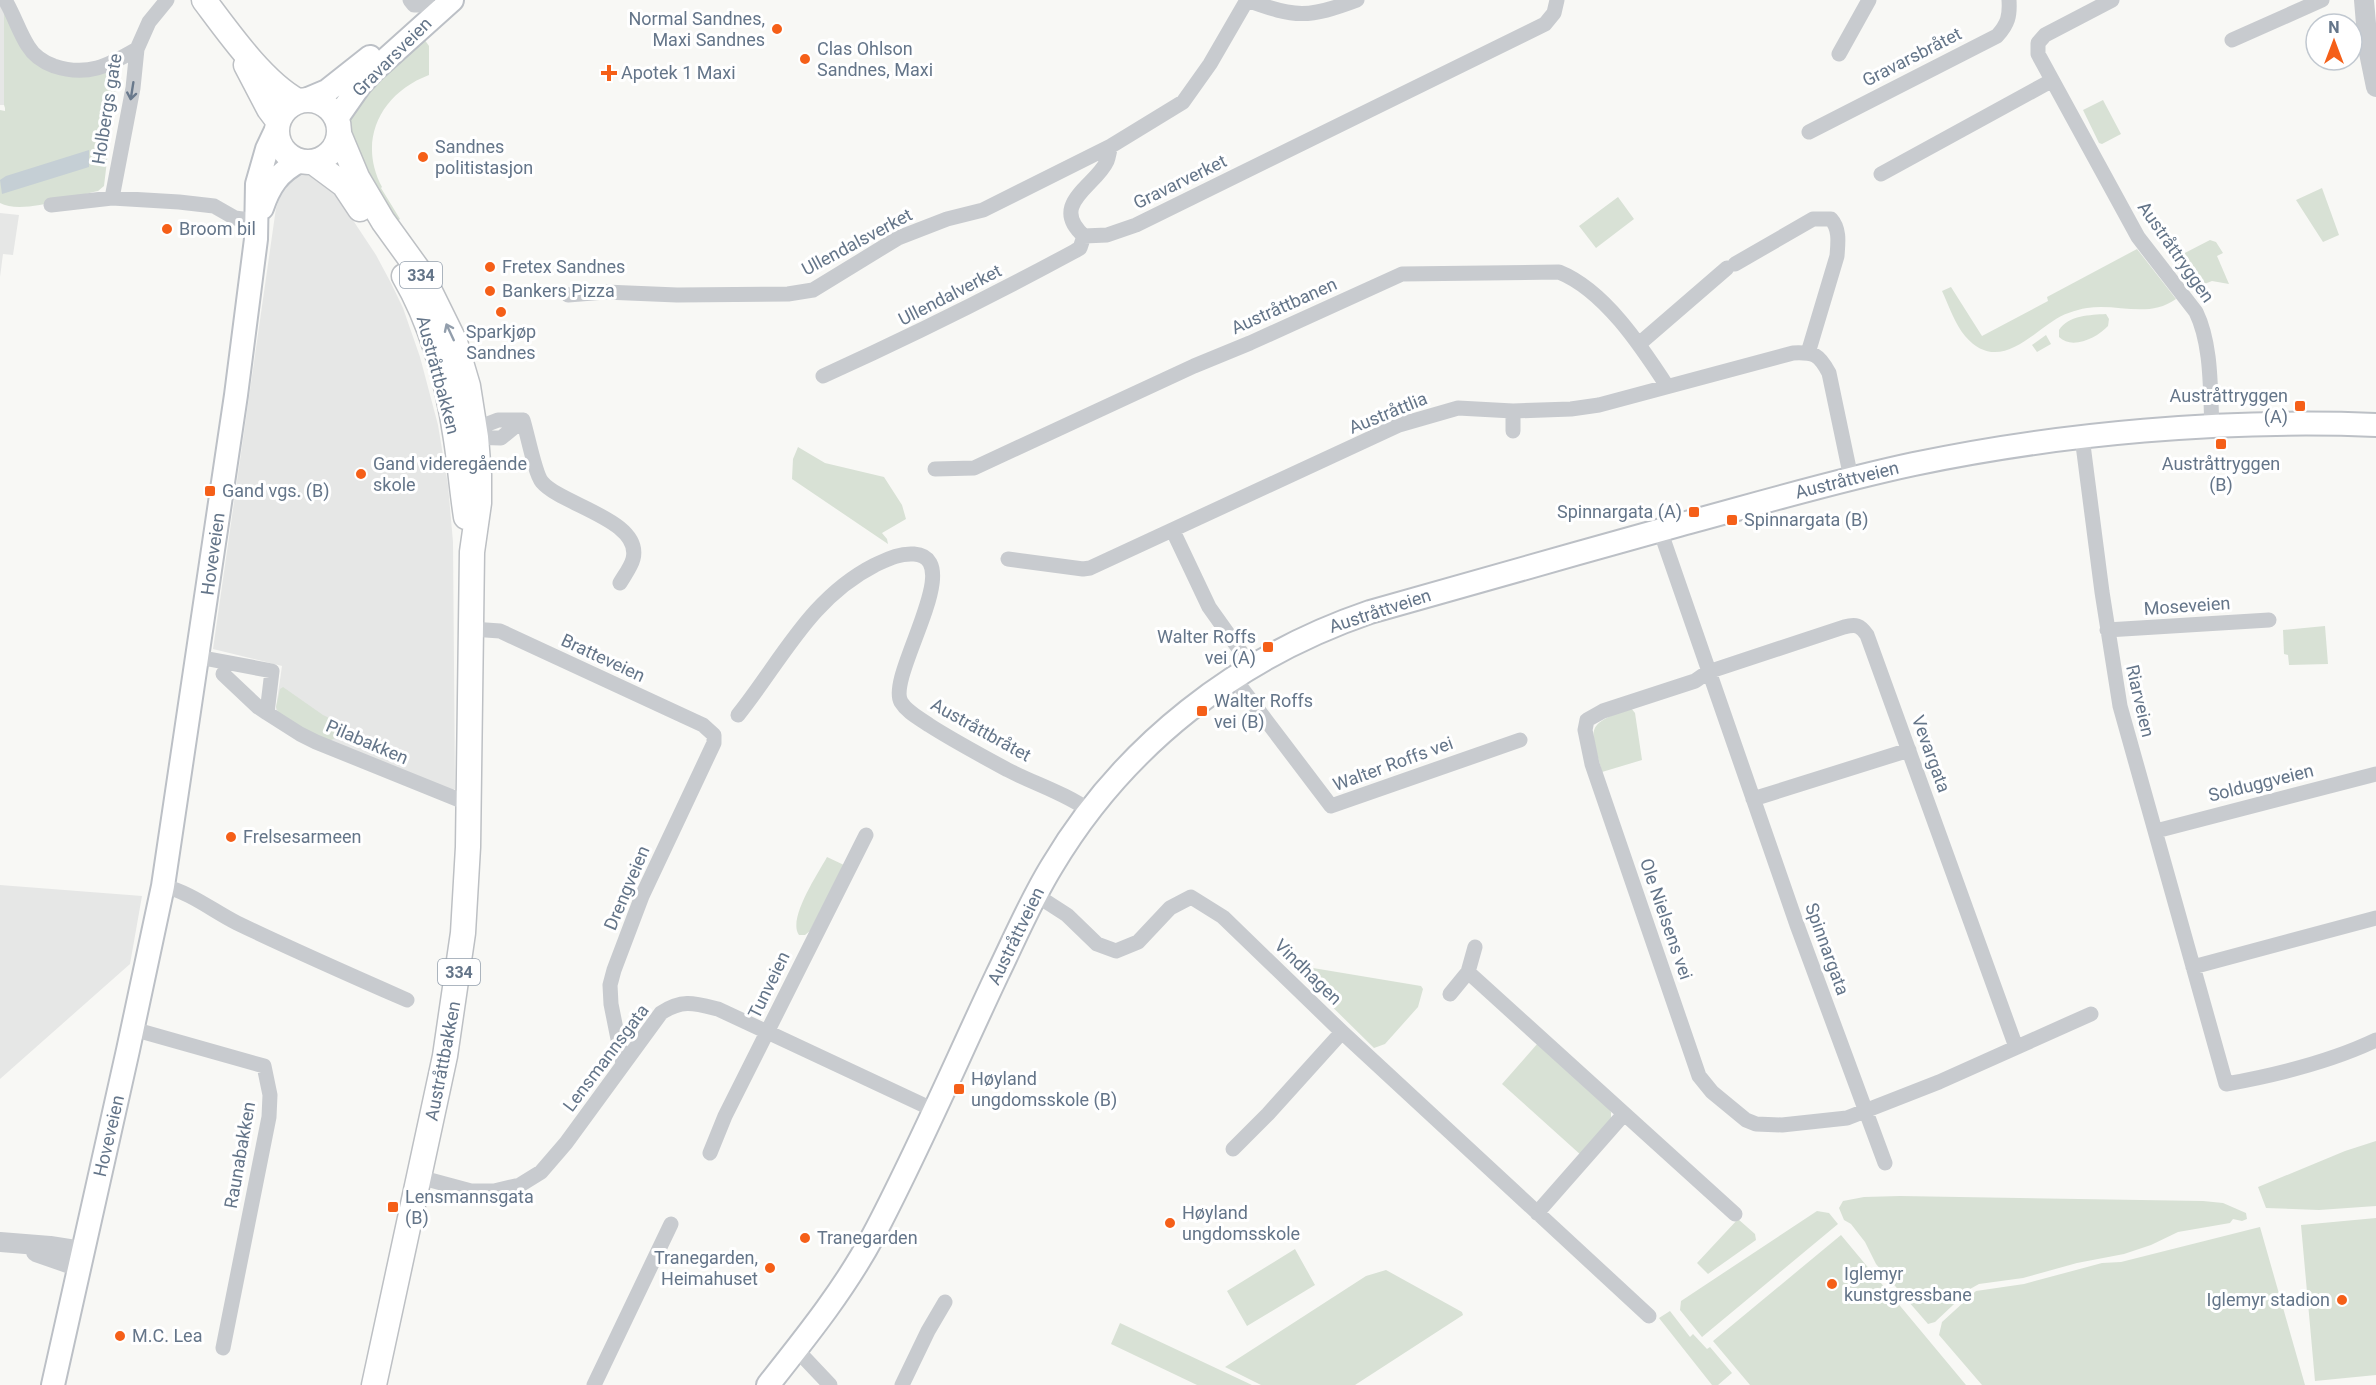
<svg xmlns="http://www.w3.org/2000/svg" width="2376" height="1385" viewBox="0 0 2376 1385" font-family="Roboto,sans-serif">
<rect width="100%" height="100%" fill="#f8f8f5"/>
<path fill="#e6e7e6" d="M0 4 4 7V105H0Z
M306 175 318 177 329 184 376 255 391 283 403 308 420 357 438 425 448 485 453 542 455 789 449 793 305 732 275 714 282 666 213 649 276 208 285 183 296 176Z
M0 213 19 215 13 255 3 254 0 277Z
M0 885 142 896 130 964 0 1079Z"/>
<path fill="#d8e1d5" d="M4 7 11 16 13 33 35 60 104 72 118 68 104 186 98 191C74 196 22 215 0 203V110L5 111V108L4 105Z
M422 36 429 46V75C381 93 357 140 382 187L381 188 400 219 394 224 376 200 350 135V119L358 102Z
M2103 100 2121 134 2102 144 2099 143 2083 110Z
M2322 188 2339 235 2323 242 2296 200Z
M1618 197 1634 219 1596 248 1579 226Z
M2210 240 2216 242 2223 253 2217 256 2229 284 2212 281 2194 288 2174 262 2177 257Z
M2137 249 2176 299C2148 319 2118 303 2087 308 2075 310 2063 314 2053 321 2026 339 1996 372 1965 336 1955 324 1949 306 1942 291L1951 287 1982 336 2048 301 2047 297Z
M2106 314 2109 319 2108 326C2097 338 2072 350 2059 337V330C2069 315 2090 315 2106 314Z
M2046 335 2051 344 2037 352 2032 345Z
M798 447 825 463 884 477 902 505 906 519 882 533 887 539 888 544 792 479 793 459Z
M2325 626 2328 664 2289 665 2288 655 2284 654 2283 630Z
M283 687 323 715 342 724 335 738 329 741 323 740 279 714 276 707 280 689Z
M1631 708 1635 713 1642 760 1602 772C1590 727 1584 725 1631 708Z
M827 857 844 865 810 931 805 935H799C787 919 819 872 827 857Z
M1313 968 1421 986 1423 989 1418 1007 1385 1044 1374 1048 1303 978Z
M1538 1043 1607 1105 1611 1112V1121L1582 1156 1502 1084Z
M2376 1141V1206L2319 1210 2266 1208 2258 1187 2345 1151Z
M1900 1196 2203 1201 2223 1203 2246 1213 2247 1219 2242 1221 2233 1219 2230 1223 2178 1232 2151 1245 2124 1254 2077 1263 2023 1278 1979 1284 1970 1289 1935 1322 1928 1324 1876 1264 1865 1242 1851 1224 1844 1220 1839 1208 1843 1201 1864 1197Z
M1817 1211 1829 1213 1838 1224 1702 1337 1680 1310 1681 1301Z
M2376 1218V1375L2315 1381 2301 1225Z
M1738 1219 1755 1234 1756 1240 1708 1274 1697 1263Z
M2260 1227 2305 1385H1982L1939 1335 1942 1322 1976 1291 2024 1284 2102 1263 2121 1262Z
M1841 1235 1966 1385H1750L1713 1341Z
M1295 1249 1315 1285 1247 1326 1227 1291Z
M1386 1270 1462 1312 1463 1315 1355 1385H1261L1225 1367 1366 1276Z
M1670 1311 1690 1337 1693 1334 1707 1349 1710 1347 1732 1373 1718 1385H1712L1659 1318Z
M1120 1323 1252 1385H1197L1111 1344Z"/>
<path fill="#c5cfd5" d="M89 150V167L2 194 0 180 6 176Z"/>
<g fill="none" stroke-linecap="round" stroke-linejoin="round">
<g stroke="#bcc0c6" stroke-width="26">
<path id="secondary" d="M308 99 327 91 370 57
M337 118 360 85 374 70 452 0
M262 208C269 187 278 172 300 161
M53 1385 128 1050 163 886 236 395 256 239 257 184 267 149 276 130
M768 1385C806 1337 844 1290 873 1236 918 1151 956 1062 997 975 1015 938 1031 900 1052 866 1124 745 1238 657 1370 612 1473 582 1576 554 1679 525 1757 504 1834 481 1914 464 2062 433 2225 419 2376 425"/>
</g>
<g stroke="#bdc0c4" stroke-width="27">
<path id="primary" d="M204 0C228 32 263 82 298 101
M246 65 269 109 278 121
M277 131a31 31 0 1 1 62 0a31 31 0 1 1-62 0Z
M339 134 357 177 383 221 422 275 455 342 468 386 476 437 479 475V503L472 552 468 847 463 933 445 1056 374 1385
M313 162 344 185 360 209
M404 276C432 324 448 384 456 439 460 465 462 491 466 517"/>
</g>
<path stroke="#c8cbcf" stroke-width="15" d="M5 0C14 15 19 32 28 46 34 56 43 62 54 66 87 77 108 66 137 49
M410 0 414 5H428
M1247 0C1295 18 1309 18 1357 0
M2112 0 2045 35 2038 43V54L2138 237 2196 312C2212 345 2210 390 2212 427
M2232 40 2322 0
M1839 54 1869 0
M1809 132 1997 36C2008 24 2010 16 2009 0
M1111 146C1109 151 1109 156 1107 161 1096 186 1048 204 1084 236L1107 235 1136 225 1545 24 1554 13 1557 0
M1881 174 2051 81
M112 198 133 88 137 49 149 22 167 0
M51 205 112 198 179 202 214 206 235 218 258 221
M1735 264 1813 219H1831C1840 229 1838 243 1837 256L1808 353
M568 295 605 292 677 295 788 294 813 290 898 238 947 219 983 210 1111 146 1183 102 1210 64 1247 0
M1639 344 1727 268
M823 376C909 337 992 296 1075 251L1080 248 1084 236
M1513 411V431
M523 420C527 432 535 474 542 482 561 505 643 520 633 559 631 567 624 576 620 583
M467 432 498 420H523
M468 437 501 438 523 420
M2082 437 2102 592 2120 706 2226 1084C2276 1075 2330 1062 2376 1040
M935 469 974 468 1194 366 1250 343 1402 274 1559 272C1604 290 1641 346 1667 386
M1660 530 1797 925 1885 1163
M1173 531 1209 607 1251 666
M1008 559 1083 569 1090 568 1399 425 1458 408 1513 411 1571 409 1599 405 1793 353C1814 352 1819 354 1829 373L1851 478
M472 629 500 631 703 725 714 735V743L642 896 614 970 610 985 611 1004 623 1064
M2107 630 2269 620
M198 657 272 671 267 713 300 734 316 742 457 799
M223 674 258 707 267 713
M1235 675 1240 686 1331 806 1520 740
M738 715C782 660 810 598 875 565 888 559 899 553 914 554 968 558 886 676 901 702 907 712 919 718 929 725 954 741 982 756 1008 770 1035 784 1065 793 1090 811
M1753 799 1909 750
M2156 831 2376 774
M163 886C190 892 213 911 237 923 293 950 350 975 407 1000
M1036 895 1067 915 1097 944 1116 951 1138 942 1170 908 1191 897 1223 917 1342 1032 1649 1316
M2193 967 2376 918
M1468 972 1735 1214
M1450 994 1468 972 1475 947
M133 1029 264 1066 270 1095 269 1117 223 1348
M2016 1047 1867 635C1860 625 1856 624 1844 627L1708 672 1695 681 1603 711 1587 720 1585 730 1592 764 1699 1076 1712 1092 1746 1120 1756 1124 1782 1125 1847 1118 1939 1082 2091 1014
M1233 1149 1268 1114 1342 1032
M710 1153 725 1116 866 835
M419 1177 471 1191H494L520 1185 541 1172 566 1143 661 1013C682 999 694 1003 718 1009L934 1110
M1537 1213 1624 1114
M796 1349 830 1385
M594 1385 671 1224
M902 1385 928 1331 945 1302"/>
<path stroke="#c8cbcf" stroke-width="20" d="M2364 0 2368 48 2376 87
M0 1242 50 1246 82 1251
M36 1252 79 1267"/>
<use href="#secondary" stroke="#fff" stroke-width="22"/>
<use href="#primary" stroke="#fff" stroke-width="24"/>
</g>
<defs><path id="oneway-shaft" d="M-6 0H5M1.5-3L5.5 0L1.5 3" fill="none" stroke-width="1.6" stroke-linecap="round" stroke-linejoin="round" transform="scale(1.5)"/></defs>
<use stroke="#69798c" href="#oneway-shaft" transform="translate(132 91) rotate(99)"/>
<use stroke="#929eac" href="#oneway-shaft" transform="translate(450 332) rotate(-115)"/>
<g fill="#f55f18" stroke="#fff" stroke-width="2">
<circle cx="777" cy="29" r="6"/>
<circle cx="805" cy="59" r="6"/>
<path d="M606 64h6v6h6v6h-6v6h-6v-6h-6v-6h6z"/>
<circle cx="423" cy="157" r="6"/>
<circle cx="167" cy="229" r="6"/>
<circle cx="490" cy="267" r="6"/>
<circle cx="490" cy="291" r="6"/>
<circle cx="501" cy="312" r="6"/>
<rect x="2294" y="400" width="12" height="12" rx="3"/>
<rect x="2215" y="438" width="12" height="12" rx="3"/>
<circle cx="361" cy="474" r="6"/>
<rect x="204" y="485" width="12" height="12" rx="3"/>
<rect x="1688" y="506" width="12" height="12" rx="3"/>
<rect x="1726" y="514" width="12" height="12" rx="3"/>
<rect x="1262" y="641" width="12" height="12" rx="3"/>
<rect x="1196" y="705" width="12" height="12" rx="3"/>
<circle cx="231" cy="837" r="6"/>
<rect x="953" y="1083" width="12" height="12" rx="3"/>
<rect x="387" y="1201" width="12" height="12" rx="3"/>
<circle cx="1170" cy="1223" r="6"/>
<circle cx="805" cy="1238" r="6"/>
<circle cx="770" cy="1268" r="6"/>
<circle cx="1832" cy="1284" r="6"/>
<circle cx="2342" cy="1300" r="6"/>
<circle cx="120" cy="1336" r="6"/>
</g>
<g text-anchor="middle" stroke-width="6" stroke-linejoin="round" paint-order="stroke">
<g fill="#fff" stroke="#929eac" stroke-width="1.5">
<rect x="400" y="262" width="42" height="26" rx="4.5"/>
<rect x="438" y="959" width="42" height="26" rx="4.5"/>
</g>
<g font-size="16" font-weight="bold" fill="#647589">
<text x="421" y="281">334</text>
<text x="459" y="978">334</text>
</g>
<g font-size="18" fill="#647589" stroke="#fff" text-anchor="start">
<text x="765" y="25" text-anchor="end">Normal Sandnes,<tspan x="765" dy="21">Maxi Sandnes</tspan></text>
<text x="817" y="55">Clas Ohlson<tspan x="817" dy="21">Sandnes, Maxi</tspan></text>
<text x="621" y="79">Apotek 1 Maxi</text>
<text x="435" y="153">Sandnes<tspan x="435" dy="21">politistasjon</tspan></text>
<text x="179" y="235">Broom bil</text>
<text x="502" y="273">Fretex Sandnes</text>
<text x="502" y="297">Bankers Pizza</text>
<text x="501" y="338" text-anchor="middle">Sparkjøp<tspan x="501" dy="21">Sandnes</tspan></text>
<text x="2288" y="402" text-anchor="end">Austråttryggen<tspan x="2288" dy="21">(A)</tspan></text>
<text x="373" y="470">Gand videregående<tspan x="373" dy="21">skole</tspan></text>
<text x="2221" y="470" text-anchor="middle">Austråttryggen<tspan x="2221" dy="21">(B)</tspan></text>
<text x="222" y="497">Gand vgs. (B)</text>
<text x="1682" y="518" text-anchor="end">Spinnargata (A)</text>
<text x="1744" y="526">Spinnargata (B)</text>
<text x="1256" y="643" text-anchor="end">Walter Roffs<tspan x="1256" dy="21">vei (A)</tspan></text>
<text x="1214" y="707">Walter Roffs<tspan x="1214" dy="21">vei (B)</tspan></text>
<text x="243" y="843">Frelsesarmeen</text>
<text x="971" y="1085">Høyland<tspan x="971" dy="21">ungdomsskole (B)</tspan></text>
<text x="405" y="1203">Lensmannsgata<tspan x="405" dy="21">(B)</tspan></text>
<text x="1182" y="1219">Høyland<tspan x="1182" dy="21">ungdomsskole</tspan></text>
<text x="817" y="1244">Tranegarden</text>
<text x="758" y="1264" text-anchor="end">Tranegarden,<tspan x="758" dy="21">Heimahuset</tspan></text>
<text x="1844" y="1280">Iglemyr<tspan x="1844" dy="21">kunstgressbane</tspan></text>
<text x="2330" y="1306" text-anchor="end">Iglemyr stadion</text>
<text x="132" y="1342">M.C. Lea</text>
</g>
<g font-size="18" fill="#647589" stroke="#fff">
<text transform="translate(392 57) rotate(-45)" y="6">Gravarsveien</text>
<text transform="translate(1912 57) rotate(-27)" y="6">Gravarsbråtet</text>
<text transform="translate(107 109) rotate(-81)" y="6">Holbergs gate</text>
<text transform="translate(1180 182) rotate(-26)" y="6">Gravarverket</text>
<text transform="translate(857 242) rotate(-28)" y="6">Ullendalsverket</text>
<text transform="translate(2176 252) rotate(55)" y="6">Austråttryggen</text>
<text transform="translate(950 295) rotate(-27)" y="6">Ullendalverket</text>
<text transform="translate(1284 306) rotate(-24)" y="6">Austråttbanen</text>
<text transform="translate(438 375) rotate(75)" y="6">Austråttbakken</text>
<text transform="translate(1388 413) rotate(-22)" y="6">Austråttlia</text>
<text transform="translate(1847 480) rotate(-14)" y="6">Austråttveien</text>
<text transform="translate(213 554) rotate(-82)" y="6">Hoveveien</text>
<text transform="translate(2187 606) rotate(-4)" y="6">Moseveien</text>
<text transform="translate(1380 611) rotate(-18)" y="6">Austråttveien</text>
<text transform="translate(603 658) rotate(25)" y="6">Bratteveien</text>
<text transform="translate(2140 701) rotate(77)" y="6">Riarveien</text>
<text transform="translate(981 730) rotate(29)" y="6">Austråttbråtet</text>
<text transform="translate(367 742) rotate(23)" y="6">Pilabakken</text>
<text transform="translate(1931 754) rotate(70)" y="6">Vevargata</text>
<text transform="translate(1393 764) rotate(-20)" y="6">Walter Roffs vei</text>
<text transform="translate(2261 783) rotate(-14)" y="6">Solduggveien</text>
<text transform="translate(627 888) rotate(-67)" y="6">Drengveien</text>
<text transform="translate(1666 919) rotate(71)" y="6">Ole Nielsens vei</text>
<text transform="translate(1016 936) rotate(-64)" y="6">Austråttveien</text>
<text transform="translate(1827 949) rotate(70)" y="6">Spinnargata</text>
<text transform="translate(1308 972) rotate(44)" y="6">Vindhagen</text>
<text transform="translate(769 985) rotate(-64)" y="6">Tunveien</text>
<text transform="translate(606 1058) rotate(-53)" y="6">Lensmannsgata</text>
<text transform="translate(443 1061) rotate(-79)" y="6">Austråttbakken</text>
<text transform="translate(109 1136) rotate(-77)" y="6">Hoveveien</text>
<text transform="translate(240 1155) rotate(-80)" y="6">Raunabakken</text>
</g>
</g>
<g transform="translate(2334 42)"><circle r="28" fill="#ffffff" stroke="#c1c8d0" stroke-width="1.5"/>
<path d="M0-4.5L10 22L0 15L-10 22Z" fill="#f55f18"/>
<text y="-9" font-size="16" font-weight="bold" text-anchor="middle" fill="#647589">N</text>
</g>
</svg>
